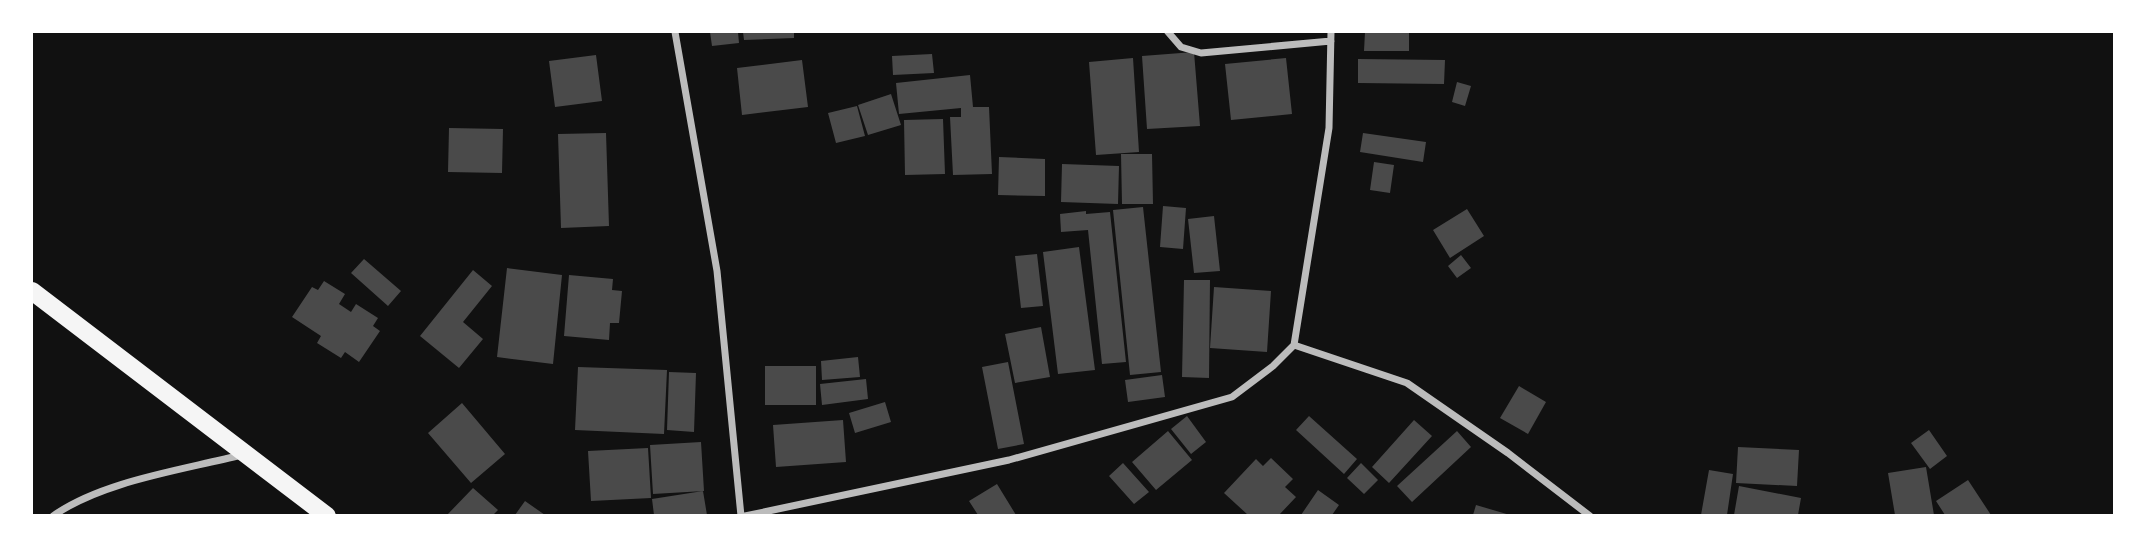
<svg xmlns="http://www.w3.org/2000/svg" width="2146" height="547" viewBox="0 0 2146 547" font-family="'DM Sans',sans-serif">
<rect width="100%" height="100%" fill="#111"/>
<path fill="#4a4a4a" d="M710 32H738L739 43 712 46Z
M743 32H794V38L744 40Z
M1365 32H1409V51H1364Z
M1194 52 1200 126 1147 129 1142 56Z
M932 54 934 73 893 75 892 56Z
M596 55 602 101 555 107 549 61Z
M1133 58 1139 152 1096 155 1089 62Z
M1286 58 1292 114 1231 120 1225 64Z
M1358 59 1445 60 1444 84 1358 83Z
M802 60 808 107 742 115 737 68Z
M970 75 973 107H989L992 174 953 175 950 117H961V108L899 114 896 83Z
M1457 82 1471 86 1465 106 1452 102Z
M891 94 901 125 868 135 858 105Z
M857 106 865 136 836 143 828 113Z
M943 119 945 174 905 175 904 120Z
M449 128 503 129 502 173 448 172Z
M606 133 609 226 561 228 558 134Z
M1363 133 1426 142 1423 162 1360 152Z
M1121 154H1152L1153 204H1122Z
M999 157 1045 159V196L998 195Z
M1374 162 1394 165 1390 193 1370 190Z
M1062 164 1119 166 1118 204 1061 202Z
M1163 206 1186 208 1183 249 1160 247Z
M1143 207 1161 372 1130 375 1113 210Z
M1467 209 1484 236 1450 258 1433 230Z
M1086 211V214L1110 212 1126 362 1102 364 1088 230 1061 232 1060 214Z
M1214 216 1220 271 1194 273 1188 219Z
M1079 247 1095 370 1058 374 1043 252Z
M1037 254 1043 306 1021 308 1015 256Z
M1461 255 1471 268 1457 278 1448 266Z
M364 259 401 291 388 306 351 273Z
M507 268 562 275 553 364 497 357Z
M473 270 492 286 463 322 483 339 459 368 420 336Z
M569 275 613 279 612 290 622 291 619 323H610L609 340 564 336Z
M1184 280H1210L1209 378 1182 377Z
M324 281 345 294 339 304 351 312 356 304 378 318 373 326 380 331 359 362 345 352 341 358 317 343 321 336 292 317 312 287 318 290Z
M1214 287 1271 291 1267 352 1210 348Z
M1041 327 1050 377 1015 383 1005 334Z
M858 357 860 377 822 380 821 361Z
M1008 362 1024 444 998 449 982 367Z
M765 366H816V405H765Z
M578 367 667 370 664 434 575 430Z
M669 372 696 373 694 432 667 430Z
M1162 375 1165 397 1128 402 1125 380Z
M866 379 868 399 822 405 820 384Z
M1519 386 1546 402 1528 434 1500 418Z
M885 402 891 422 855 433 849 413Z
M462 403 505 454 471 483 428 433Z
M1187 416 1206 442 1191 454 1171 429Z
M1309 416 1357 459 1344 474 1296 430Z
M843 420 846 462 776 467 773 425Z
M1414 420 1432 436 1389 483 1372 467Z
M1929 430 1947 456 1930 469 1911 443Z
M1168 431 1192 460 1156 490 1132 462Z
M1457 431 1471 447 1412 502 1397 486Z
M701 442 704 491 653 494 650 445Z
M1738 447 1799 450 1797 486 1736 483Z
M648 448 651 498 591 501 588 451Z
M1271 458 1293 479 1285 487 1296 497 1279 515H1248L1224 493 1256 459 1263 466Z
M1123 463 1149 492 1134 504 1109 476Z
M1361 463 1378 480 1364 494 1347 478Z
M1926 467 1934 515H1895L1888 473Z
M1709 470 1733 474 1727 515H1701Z
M1968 480 1991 515H1945L1936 501Z
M997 484 1016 515H978L969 501Z
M1739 486 1801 498 1798 515H1734Z
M473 488 498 510 493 515H447Z
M1318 490 1339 505 1332 515H1301Z
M703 491 707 515H654L652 499Z
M525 501 545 515H515Z
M1476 505 1510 515H1473Z"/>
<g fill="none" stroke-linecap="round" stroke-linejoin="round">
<path stroke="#bcbcbc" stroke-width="7" d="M675 32 717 271 741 516
M1168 32 1181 47 1201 53 1331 41
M1294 345 1407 383 1508 453 1590 516
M53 516C102 481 183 470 241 455
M745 516 1009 460 1232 397 1273 366 1294 345 1329 128 1331 32"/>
<path stroke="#f5f5f5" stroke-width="18" d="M32 291 327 516"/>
</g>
<rect width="2146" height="547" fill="none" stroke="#ffffff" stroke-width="66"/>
</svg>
